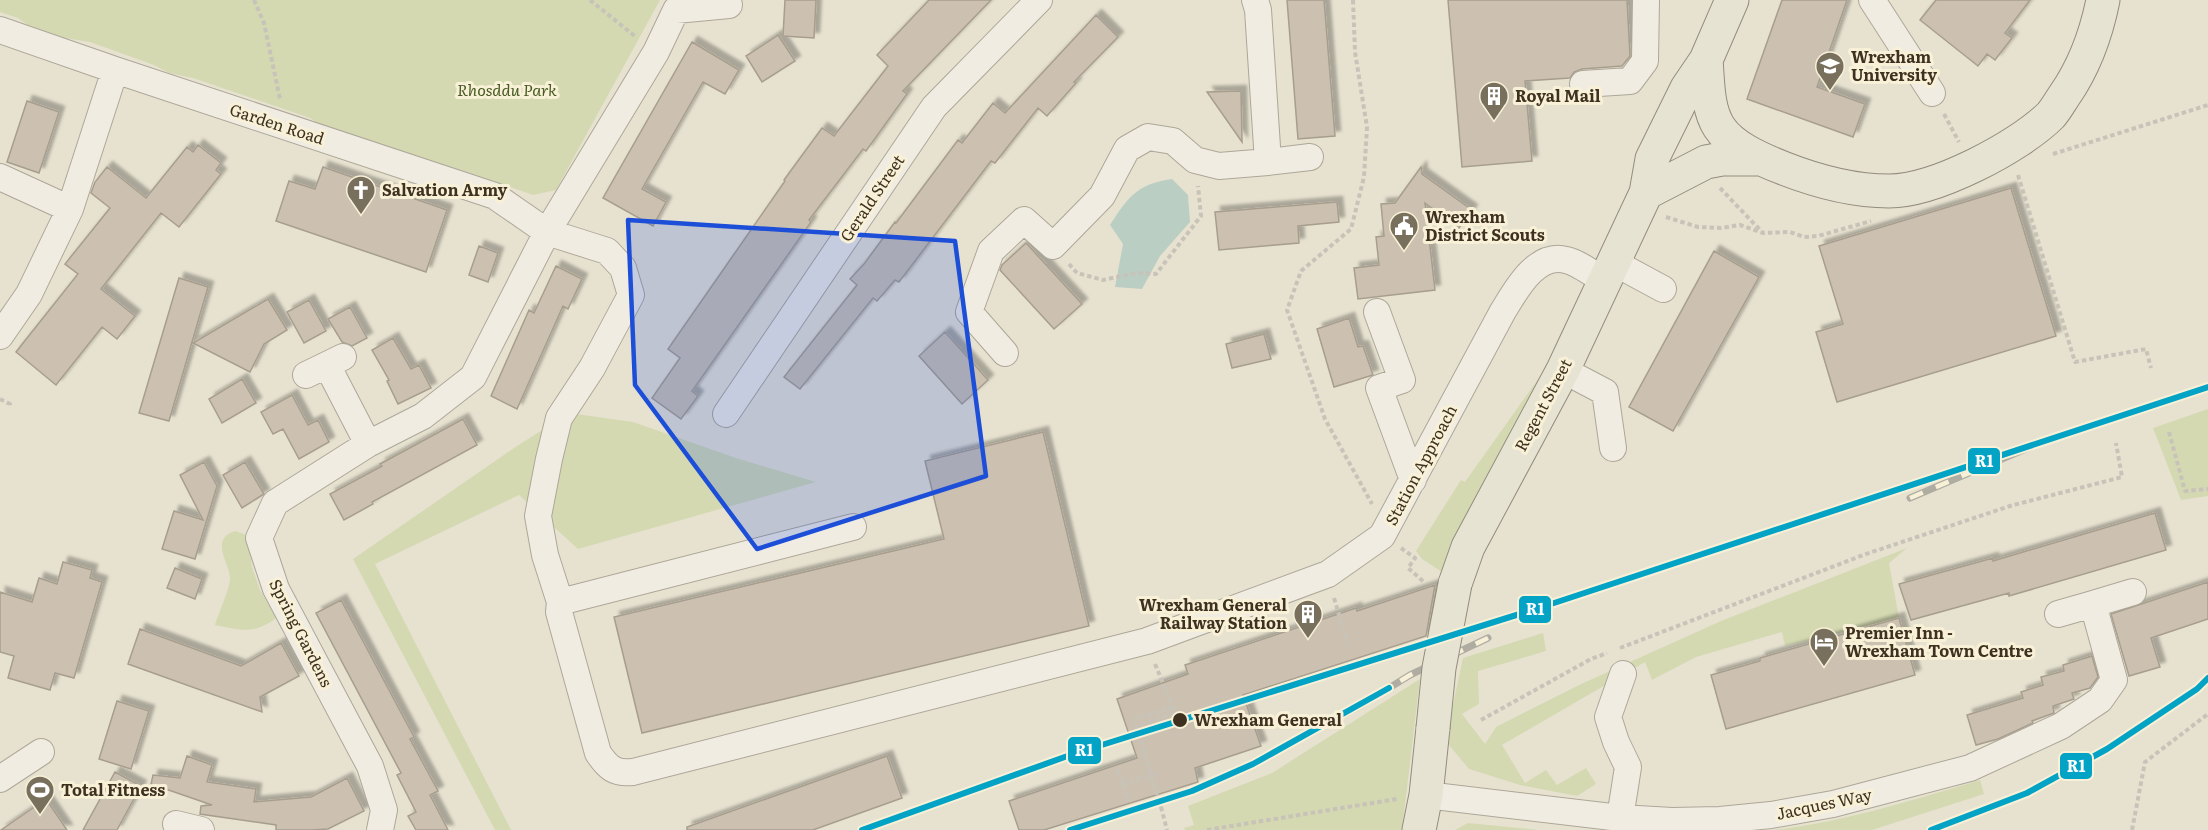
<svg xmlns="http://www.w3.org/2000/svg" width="2208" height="830" viewBox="0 0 2208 830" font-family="Literata,serif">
<defs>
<filter id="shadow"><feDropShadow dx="5.5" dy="-5.5" stdDeviation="1.5" flood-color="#0004"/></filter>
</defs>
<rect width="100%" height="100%" fill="#e7e2d0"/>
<path fill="#d4d9b2" d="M0 0H660L556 190 533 195 461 170 452 174 320 125 310 118 193 78 169 73 154 65 90 42 65 38 28 25 18 18 0 12Z
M1558 351 1442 572 1422 559 1416 551 1461 480 1465 482Z
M2208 409V496L2181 500 2153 428Z
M569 413 633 422 739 459 816 482 578 549 519 495 375 564 511 830H495L353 559 517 446Z
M235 531 244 534 248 538 252 567 260 590 276 618C254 635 240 630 215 625 218 615 229 590 230 580 231 564 208 540 235 531Z
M1907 548 1889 563 1899 618 1785 646 1782 632 1696 657 1652 680 1645 662 1502 745 1525 783 1546 770 1557 785 1586 768 1596 784 1577 796 1520 785 1469 769 1449 745V723L1463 658 1543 633 1546 651 1478 671 1479 704 1462 714 1485 744 1496 727 1579 685 1721 621Z
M1420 679 1402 830H1185L1184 828 1194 825 1188 806 1272 773Z
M1980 780 1984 794 1872 830H1774C1844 822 1913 800 1980 780Z
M1468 823 1540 830H1455Z"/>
<path fill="#bbcec4" d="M1172 179 1188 195 1190 222 1160 256 1142 289 1115 287 1123 244 1110 225C1128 197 1137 184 1172 179Z"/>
<path fill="#ccc1b1" stroke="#a89e8e" stroke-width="1.5" filter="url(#shadow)" d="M785 0H816L814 38 783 36Z
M929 0H991L903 91 907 94 866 151 863 149 809 220 811 222 692 391 698 396 681 419 652 398 680 358 668 349 785 181 784 180 822 128 834 136 888 66 877 55Z
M1287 0H1324L1335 136 1298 139Z
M1448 0H1627L1630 56 1622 66 1582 69 1574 72 1570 78 1525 81 1532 161 1462 167Z
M1782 0H1847L1817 87 1865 104 1853 137 1747 99Z
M1936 0H2030L2005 33 2012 38 1995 60 1987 54 1978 66 1920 20Z
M1096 15 1118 37 1074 82 1076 83 1047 116 1038 108 995 163 991 161 899 282 895 280 877 301 873 298 800 389 784 377 857 285 850 279 864 264 895 222 896 223 958 140 962 143 993 103 1005 113Z
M778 35 795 61 762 82 746 56Z
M692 42 739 70 725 94 703 82 642 189 666 202 653 226 603 198Z
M1241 91 1242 142 1207 92Z
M27 101 59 112 39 173 7 162Z
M198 145 221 163 216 170 221 174 179 227 161 213 101 289 135 316 117 339 102 327 56 385 16 352 78 274 65 264 110 208 91 193 95 182 107 167 146 198 187 147 193 152Z
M323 167 447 210 426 272 276 221 289 181 315 189Z
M1421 167 1422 174 1472 210 1459 228 1425 203 1435 290 1358 299 1354 268 1379 265 1376 237 1384 236 1381 204 1395 203Z
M2011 188 2056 336 1837 402 1816 332 1843 324 1819 246Z
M1337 202 1339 222 1298 226 1299 243 1219 250 1215 212Z
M1026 243 1082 304 1054 329 1000 270 1002 265Z
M479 246 498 253 488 282 469 275Z
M1714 251 1759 277 1673 431 1629 407Z
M556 266 582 279 568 309 563 306 517 409 491 396 529 310 534 313Z
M179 278 208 287 169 421 139 413Z
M268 299 287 330 264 344 250 372 193 343Z
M309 300 326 331 304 343 287 312Z
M350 307 367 338 352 346 342 342 328 319Z
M1349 318 1358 347 1363 346 1373 375 1334 387 1317 329Z
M945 332 988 380 962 404 919 356Z
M1264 334 1271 359 1232 368 1226 344Z
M393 338 411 369 419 365 431 388 398 404 387 381 389 380 372 350Z
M242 379 256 403 222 423 209 399Z
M292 395 308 425 318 420 329 442 299 459 283 429 273 434 261 412Z
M463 419 477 445 372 502 373 504 344 520 330 494 382 466 380 464Z
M1043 432 1089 626 642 733 614 617 944 539 925 461Z
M204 462 217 486 195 559 162 549 174 511 203 520 180 475Z
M245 462 264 494 242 508 223 475Z
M2155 513 2166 550 2009 596V593L1911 620 1899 584 1993 558V561Z
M63 562 92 570 90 578 102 582 74 678 55 673 50 690 8 678 14 656 0 652V592L32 602 39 578 57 584Z
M175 568 202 579 195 599 167 588Z
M2208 582V619L2151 638 2160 667 2129 676 2111 614Z
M1435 585 1426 636 1243 695 1261 746 1195 768 1198 782 1044 830H1019L1009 801 1137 758 1117 699 1188 674 1185 665 1356 608 1357 611Z
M341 600 414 737 410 739 438 791 430 795 448 830H416L408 816 416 812 397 775 401 773 316 613Z
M1899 618 1915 675 1726 729 1711 675 1760 661V658Z
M140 629 241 666 281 643 299 676 260 697 262 712 128 664Z
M2092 656 2098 677 2090 688 2072 693 2074 699 2053 706 2054 713 2032 721 2033 723 1998 739 1976 745 1967 715 2023 698 2021 692 2043 685 2041 677 2064 671 2063 665Z
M117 701 149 711 131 769 99 759Z
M187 756 212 765 207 782 256 789 254 802 311 797 347 778 364 811 328 829 312 830H276V825L200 814 201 806 212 805 151 784 153 775 180 778Z
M887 756 902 798 813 830H687V827Z
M115 772 141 786 124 817 117 830H83Z
M46 799 67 830H1Z"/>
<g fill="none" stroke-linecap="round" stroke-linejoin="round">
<g stroke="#ada798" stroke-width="28">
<path id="minor" d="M1872 0 1932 93
M0 30 115 70 495 196 547 232 473 377 423 416 368 444 275 503 259 538 276 589 370 766 384 810 380 830
M1583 84 1630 81 1645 61 1646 0
M1268 162 1310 157
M0 177 70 209
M1613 262 1663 289
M1377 312 1402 380 1379 388 1413 480
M0 336 29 294 70 209 115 70
M1005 353 969 312 991 251 1024 220 1053 246 1102 196 1127 149 1148 137 1173 141 1195 160 1219 166 1268 162 1258 10 1255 0
M327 365 368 444
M1563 370 1605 392 1613 448
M306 375 343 357
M726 414 934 107 1039 0
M853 527 560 602 559 612 598 753C608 768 615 774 633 772L1147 641 1328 574 1382 536 1503 311C1516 290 1536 252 1566 260 1579 263 1593 274 1604 281
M560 602 545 555 538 516 549 459 559 418 592 368 631 295 623 268 607 251 547 232 656 52 676 10 729 5
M2093 604 2133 592
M0 779 41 752
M1426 795 1620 818 1672 821 1720 820 1771 815 1833 804 1970 768 2061 726 2100 700 2114 680 2093 604 2058 614
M1620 818 1628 767 1616 742 1608 717 1623 674
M176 824 201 830"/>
</g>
<g stroke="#928c7f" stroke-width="35">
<path id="major" d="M1706 60C1708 82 1707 108 1719 127 1732 147 1760 159 1783 168 1816 181 1852 191 1889 191 1935 191 2019 147 2051 115 2056 109 2060 102 2064 96 2085 66 2096 35 2103 0
M1646 193 1706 162 1722 159H1760
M1455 584 1468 547 1563 370 1646 193 1652 159 1687 88 1706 60 1732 0
M1419 830 1426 795 1433 728"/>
</g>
<path stroke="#c8c3b8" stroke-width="4" stroke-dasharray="4.5 3" stroke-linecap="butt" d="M254 0 264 23 280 99
M590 0 636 37
M1353 0 1355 52 1367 127 1364 177 1351 229 1301 271 1287 310 1325 419 1372 504
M1944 114 1959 142
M2053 154 2208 105
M2018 175 2075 362 2146 349 2151 368
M1720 188 1763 233
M1666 217 1698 227 1721 228 1740 225 1763 233 1790 232 1804 237 1818 236 1871 221
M1069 264 1077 273 1103 280 1136 273 1156 274 1201 216 1198 186
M0 399 10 404 9 407
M2169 432 2185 491 2208 489
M1401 548 1415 558 1408 568 1425 583
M1334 598 1348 644
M1620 648 1866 554 2010 506 2122 477 2116 443
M1155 664 1173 707
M1173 707 1175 713 1136 726 1135 719Z
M1481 720 1591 659 1607 653
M1118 770 1128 801
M1122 784 1156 773
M1161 807 1167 830
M1207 830 1397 799
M2132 830 2145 762 2208 714"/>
<use href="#minor" stroke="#f0ece2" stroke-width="26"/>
<use href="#major" stroke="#e7e3d3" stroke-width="33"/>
<g stroke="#afaca2" stroke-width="7">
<path id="rail" d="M1910 498 2035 445
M1070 830 1192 791 1253 764 1360 706 1410 675 1488 638"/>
</g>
<use href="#rail" stroke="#f8f1d7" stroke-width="4.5" stroke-dasharray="14" stroke-linecap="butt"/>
<g stroke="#928c7f" stroke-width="35" stroke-linecap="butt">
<path id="major-bridge" d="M1433 728 1439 668 1455 584"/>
</g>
<path stroke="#c8c3b8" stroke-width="4" stroke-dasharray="4.5 3" stroke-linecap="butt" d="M1136 726 1161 807"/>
<use href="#major-bridge" stroke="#e7e3d3" stroke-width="33"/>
<g stroke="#f8f1d7" stroke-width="10">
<path id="rail-1" d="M862 830 1073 754 1542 607 2208 387
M1070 830 1192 791 1253 764 1389 688
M1931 830 2027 793 2107 749 2197 689 2208 678"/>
</g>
<use href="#rail-1" stroke="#03a3c5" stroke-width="6"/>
</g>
<path fill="#1d4ed8" fill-opacity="0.2" stroke="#1d4ed8" stroke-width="4.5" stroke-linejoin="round" d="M628 220 955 241 986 476 757 549 635 385Z"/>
<defs>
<g id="university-pin" transform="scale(1.5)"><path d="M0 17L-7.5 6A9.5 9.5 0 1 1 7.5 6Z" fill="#796f5d" stroke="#f8f1d7"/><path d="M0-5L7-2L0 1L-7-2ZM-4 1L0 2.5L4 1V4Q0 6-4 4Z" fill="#fff"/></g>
<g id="building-pin" transform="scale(1.5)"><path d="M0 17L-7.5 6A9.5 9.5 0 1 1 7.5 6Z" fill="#796f5d" stroke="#f8f1d7"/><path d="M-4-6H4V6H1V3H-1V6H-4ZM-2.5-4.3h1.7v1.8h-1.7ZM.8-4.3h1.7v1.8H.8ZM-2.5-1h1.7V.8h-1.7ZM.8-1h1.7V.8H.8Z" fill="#fff"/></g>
<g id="church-pin" transform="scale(1.5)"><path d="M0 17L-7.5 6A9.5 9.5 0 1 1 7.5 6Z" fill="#796f5d" stroke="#f8f1d7"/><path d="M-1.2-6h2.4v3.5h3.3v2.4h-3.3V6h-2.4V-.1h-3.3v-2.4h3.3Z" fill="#fff"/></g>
<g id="civic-pin" transform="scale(1.5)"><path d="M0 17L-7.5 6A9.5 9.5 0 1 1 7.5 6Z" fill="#796f5d" stroke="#f8f1d7"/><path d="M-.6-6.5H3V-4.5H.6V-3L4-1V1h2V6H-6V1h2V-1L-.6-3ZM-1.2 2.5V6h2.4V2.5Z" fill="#fff"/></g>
<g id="hotel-pin" transform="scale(1.5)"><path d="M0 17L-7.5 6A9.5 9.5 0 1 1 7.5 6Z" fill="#796f5d" stroke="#f8f1d7"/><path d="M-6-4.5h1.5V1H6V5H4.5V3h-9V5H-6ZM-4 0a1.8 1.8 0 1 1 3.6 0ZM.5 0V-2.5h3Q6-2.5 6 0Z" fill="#fff"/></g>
<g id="stadium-pin" transform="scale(1.5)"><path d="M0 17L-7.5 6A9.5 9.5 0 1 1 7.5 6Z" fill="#796f5d" stroke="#f8f1d7"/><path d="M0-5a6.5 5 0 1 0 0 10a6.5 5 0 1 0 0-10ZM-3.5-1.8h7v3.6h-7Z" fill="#fff"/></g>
</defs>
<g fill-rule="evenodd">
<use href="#university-pin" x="1830" y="66"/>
<use href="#building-pin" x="1494" y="96"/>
<use href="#church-pin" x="361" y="190"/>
<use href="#civic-pin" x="1404" y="226"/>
<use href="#building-pin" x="1308" y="614"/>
<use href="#hotel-pin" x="1824" y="642"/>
<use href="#stadium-pin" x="40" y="790"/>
</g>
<circle fill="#3e311f" stroke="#f8f1d7" stroke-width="2" cx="1180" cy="720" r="8"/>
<g text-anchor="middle" stroke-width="6" stroke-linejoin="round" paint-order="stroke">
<g font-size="16" font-weight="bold" fill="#3e311f" stroke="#f8f1d7" text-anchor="start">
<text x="1851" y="63">Wrexham<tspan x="1851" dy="18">University</tspan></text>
<text x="1515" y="102">Royal Mail</text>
<text x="382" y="196">Salvation Army</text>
<text x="1425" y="223">Wrexham<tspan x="1425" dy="18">District Scouts</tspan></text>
<text x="1287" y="611" text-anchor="end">Wrexham General<tspan x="1287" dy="18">Railway Station</tspan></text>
<text x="1845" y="639">Premier Inn -<tspan x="1845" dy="18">Wrexham Town Centre</tspan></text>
<text x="61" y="796">Total Fitness</text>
</g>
<g font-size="16" font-style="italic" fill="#495b24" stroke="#f8f1d7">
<text x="507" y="96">Rhosddu Park</text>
</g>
<g font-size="16" fill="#3e311f" stroke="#f8f1d7">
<text transform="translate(277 124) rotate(18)" y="6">Garden Road</text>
<text transform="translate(872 198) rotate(-56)" y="6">Gerald Street</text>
<text transform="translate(1543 405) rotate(-62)" y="6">Regent Street</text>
<text transform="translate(1421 465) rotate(-62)" y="6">Station Approach</text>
<text transform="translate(301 633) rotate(63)" y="6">Spring Gardens</text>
<text transform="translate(1824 804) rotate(-12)" y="6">Jacques Way</text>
</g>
<g font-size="16" font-weight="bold" fill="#3e311f" stroke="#f8f1d7" text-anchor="start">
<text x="1194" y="726">Wrexham General</text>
</g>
</g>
<g stroke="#f8f1d7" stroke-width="2">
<rect x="1967" y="447" width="34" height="28" rx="6" fill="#03a3c5"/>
<rect x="1518" y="595" width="34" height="29" rx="6" fill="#03a3c5"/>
<rect x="1067" y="736" width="35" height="29" rx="6" fill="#03a3c5"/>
<rect x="2059" y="752" width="34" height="28" rx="6" fill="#03a3c5"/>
</g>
<g font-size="16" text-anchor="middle" font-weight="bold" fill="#fff">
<text x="1984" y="467">R1</text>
<text x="1535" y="615">R1</text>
<text x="1084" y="756">R1</text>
<text x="2076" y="772">R1</text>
</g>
</svg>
